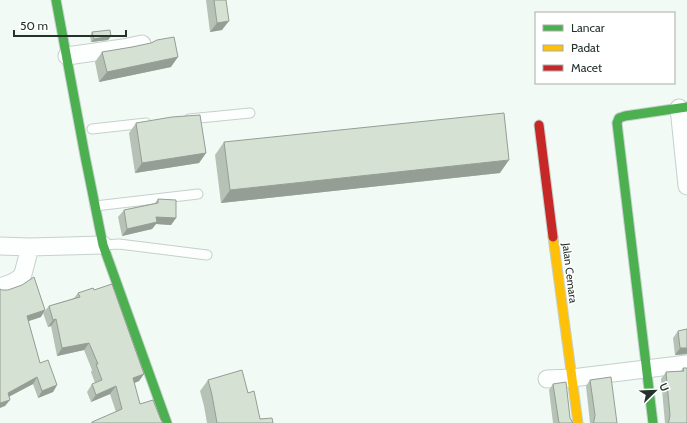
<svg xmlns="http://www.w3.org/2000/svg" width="687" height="423" viewBox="0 0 687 423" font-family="Cabin,sans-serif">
<rect width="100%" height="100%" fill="#f2faf5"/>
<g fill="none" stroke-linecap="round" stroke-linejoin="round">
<g stroke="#c5d1cb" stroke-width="11">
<path id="lane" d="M189 119 250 113
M92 129 146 123
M95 206 198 194
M103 245 119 244 207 255"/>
</g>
<g stroke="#c5d1cb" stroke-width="19">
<path id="street" d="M67 56 123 48 142 44
M679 108 687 186
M0 246 30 247 103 245
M0 287C9 284 18 282 23 274L30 247
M547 379 572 378 687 364"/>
</g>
<g stroke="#c5d1cb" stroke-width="11">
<path id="fast" d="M56 0 85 156 103 245 167 423
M653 423 617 123 619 118 625 116 687 107"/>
</g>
<g stroke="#c5d1cb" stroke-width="11">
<path id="slow" d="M553 237 578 423"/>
</g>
<g stroke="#c5d1cb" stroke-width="11">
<path id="jam" d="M539 125 553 237"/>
</g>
<use href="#lane" stroke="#fdfefe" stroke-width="9"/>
<use href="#street" stroke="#fdfefe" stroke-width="17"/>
<use href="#fast" stroke="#4caf50" stroke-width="9"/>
<use href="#slow" stroke="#ffc107" stroke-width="9"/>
<use href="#jam" stroke="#c62828" stroke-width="9"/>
</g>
<path fill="#b6c2b5" d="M206 0H226L222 30 210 32Z
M92 32 111 36 108 40 91 42 90 36Z
M102 52 171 67 99 82 95 62Z
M136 123 206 153 199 163 135 173 129 133Z
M224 142 500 173 221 203 215 155Z
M158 199 176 218 171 225 156 224 152 229 122 236 118 217 124 210 155 203Z
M0 289 41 317 28 321 40 363 57 385 53 392 38 398 33 384 9 396 5 406Z
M94 290 144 374 139 381 134 383 140 404 161 420 163 423H91L92 422 116 412 110 394 91 402 87 392 92 384 95 383 91 372 92 370 84 350 57 356 51 326 48 327 43 313 49 306 74 298 78 293Z
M687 329V354L675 355 673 338 678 331Z
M683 368 687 423H665L661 379 666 372 681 371Z
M208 380 248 393 260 419 273 423H207L204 406 200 391Z
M590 380 617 423H590L586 386Z
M553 384 570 418 573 423H553L549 390Z"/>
<path fill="#949e94" d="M229 21 222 30 210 32 217 23Z
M111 36 108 40 91 42 94 39Z
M178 57 171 67 99 82 107 72Z
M206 153 199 163 135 173 142 163Z
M509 160 500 173 221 203 230 190Z
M156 217 176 218 171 225 156 224 152 229 122 236 127 229Z
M45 310 41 317 23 323 27 316Z
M56 319 51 326 48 327 53 320Z
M89 343 84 350 57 356 62 348Z
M680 348H687V354L675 355Z
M144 374 139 381 128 386 133 378Z
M37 377 33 384 3 400 8 393Z
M57 385 53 392 38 398 42 391Z
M116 386 110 394 91 402 96 395Z
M10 400 5 406 0 408V403Z"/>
<path fill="#d4e1d3" stroke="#949e94" d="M214 0H226L229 21 217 23Z
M110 30 111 36 94 39 92 32Z
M174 37 178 57 107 72 102 52 132 47 151 43 157 40Z
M504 113 509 160 230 190 224 142Z
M200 115 206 153 142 163 136 123 172 117Z
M158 199 176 200V218L156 217 157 222 127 229 124 210 158 203Z
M34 277 45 310 27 316 40 363 48 360 57 385 42 391 37 377 8 393 10 400 0 403V289L2 290H8L22 285Z
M112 284 144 374 133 378 140 404 153 400 161 420 163 423H92V422L122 409 116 386 96 395 92 384 102 380 96 364H98L89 343 62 348 56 319 53 320 49 306 80 297 78 293 93 288 94 290Z
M687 329V348H680L678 331Z
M683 368H687V423H668L669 421 670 415 666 372 684 371Z
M242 370 248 393 254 391 260 419 272 418 273 423H217L212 395 208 380Z
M611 377 617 423H593L594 421 595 415 590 380Z
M566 382 570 418 573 423H559L553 384Z"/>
<g text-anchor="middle" stroke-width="3" stroke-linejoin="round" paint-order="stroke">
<g font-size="11" fill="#23322b" stroke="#fff">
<text transform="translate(570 273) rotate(83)" y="4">Jalan Cemara</text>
</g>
</g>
<rect x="535" y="12" width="140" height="72" fill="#ffffff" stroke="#a7adaa"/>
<rect x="543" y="25" width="20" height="6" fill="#4caf50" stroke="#a7adaa"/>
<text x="571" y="32" font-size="12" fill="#23322b">Lancar</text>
<rect x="543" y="45" width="20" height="6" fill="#ffc107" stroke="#a7adaa"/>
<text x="571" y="52" font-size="12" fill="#23322b">Padat</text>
<rect x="543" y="65" width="20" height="6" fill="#c62828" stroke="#a7adaa"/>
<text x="571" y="72" font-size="12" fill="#23322b">Macet</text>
<g transform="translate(655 391) rotate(67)" stroke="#ffffff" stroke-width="3" paint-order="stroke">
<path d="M0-3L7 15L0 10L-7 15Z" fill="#23322b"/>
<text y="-6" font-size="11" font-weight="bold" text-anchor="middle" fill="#23322b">U</text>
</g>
<path d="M14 30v6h112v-6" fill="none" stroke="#23322b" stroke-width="2"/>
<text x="20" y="30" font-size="12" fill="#23322b" stroke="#ffffff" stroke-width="3" paint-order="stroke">50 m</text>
</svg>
